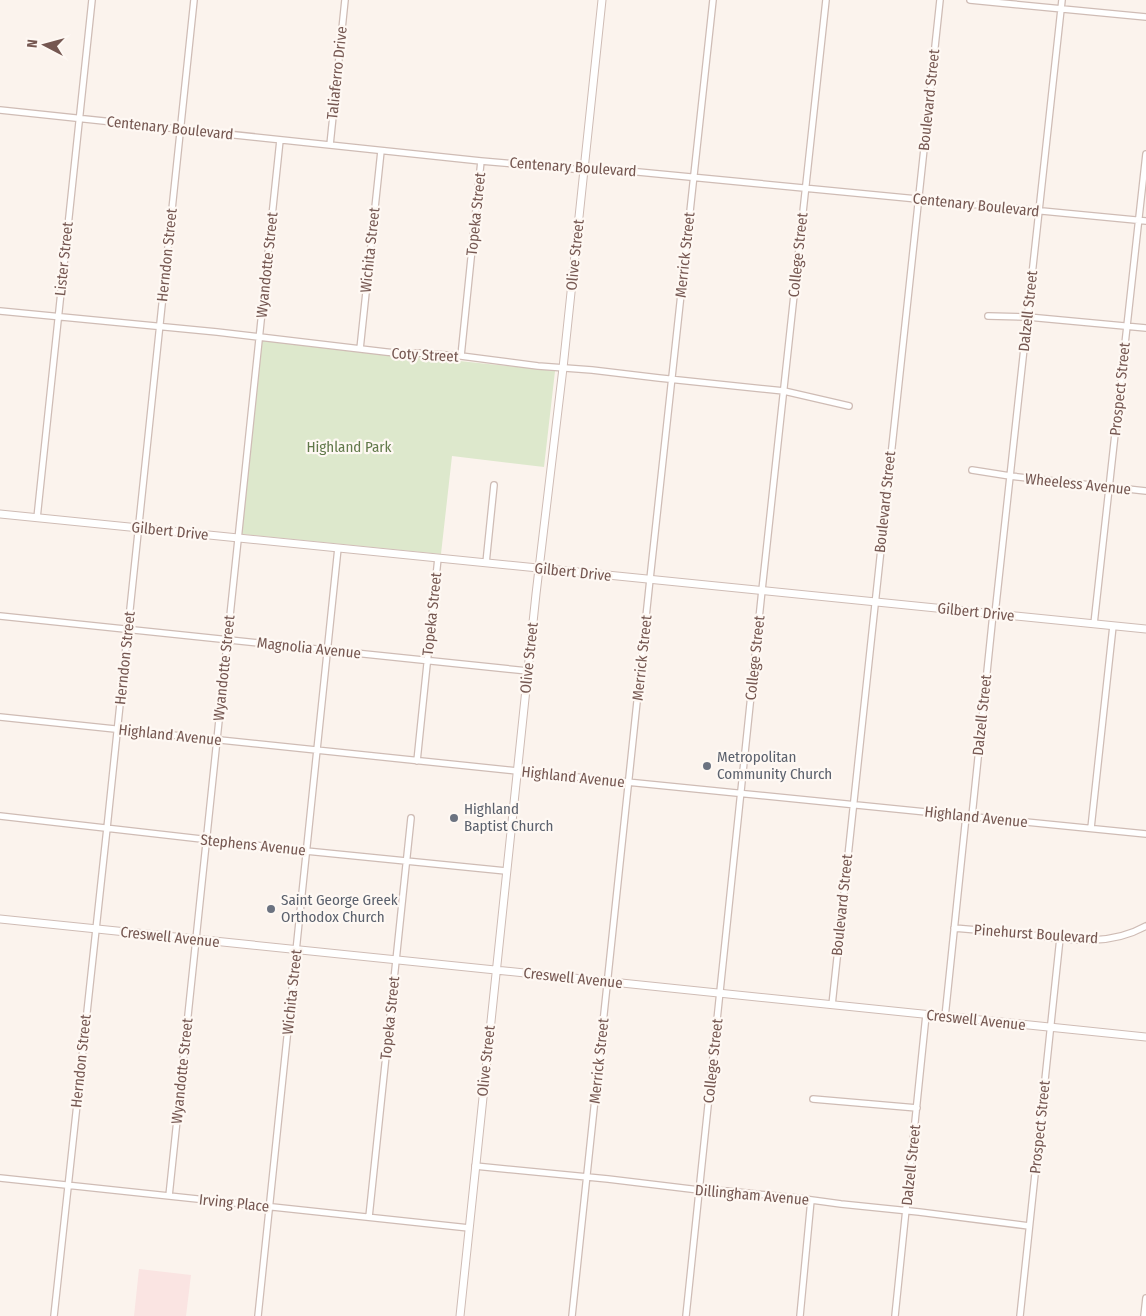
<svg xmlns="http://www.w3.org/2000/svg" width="1146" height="1316" viewBox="0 0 1146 1316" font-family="'Fira Sans Condensed',sans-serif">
<rect width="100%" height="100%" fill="#fbf3ed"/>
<path fill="#fae4e2" d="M139 1269 191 1275 186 1316H134Z"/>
<path fill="#dde8cc" d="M261 339 363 351 555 371 544 467 452 456 441 554 241 534Z"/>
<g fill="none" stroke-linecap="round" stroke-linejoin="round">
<g stroke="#cfbcb5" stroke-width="8">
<path id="minor" d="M970 0 1146 17
M0 110 481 161 584 170 628 171 1146 221
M330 145 345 0
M0 311 217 332 386 352 406 354 418 353 461 356 538 366 592 370 659 378 784 391 849 406
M988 316 1028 317 1146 328
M360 349 381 151
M461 356 481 161
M972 470 1010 476 1146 491
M37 518 92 0
M486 563 494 485
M995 614 1062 0
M0 616 528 671
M1094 624 1146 154
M0 717 517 771 1146 834
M417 761 438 558
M0 816 306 851 506 871
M972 816 993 614
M1091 828 1113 626
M954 928C977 930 1000 932 1023 934 1065 939 1107 948 1146 926
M832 1005 940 0
M945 1017 966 816
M813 1099 917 1108
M475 1166 608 1179 699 1190 727 1191 797 1198 841 1204 919 1212 1029 1226
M0 1178 469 1228
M169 1196 280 140
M369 1217 411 818
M54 1316 107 828 194 0
M258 1316 338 548
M572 1316 650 579 713 0
M686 1316 762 590 826 0
M800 1316 811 1200
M895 1316 926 1015
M1020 1316 1060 938
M1144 1316 1146 1298"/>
</g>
<g stroke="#cfbcb5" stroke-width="9">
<path id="tertiary" d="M0 514 1146 629
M0 919 1146 1037
M460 1316 536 594 563 368 602 0"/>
</g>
<use href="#minor" stroke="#fff" stroke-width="5.5"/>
<use href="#tertiary" stroke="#fff" stroke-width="7"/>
</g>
<g fill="#6b7280" stroke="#fef8f3" stroke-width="2">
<circle cx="707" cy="766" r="5"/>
<circle cx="454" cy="818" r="5"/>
<circle cx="271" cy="909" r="5"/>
</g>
<g text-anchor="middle" stroke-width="4.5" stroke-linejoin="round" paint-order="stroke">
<g font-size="15" fill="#755751" stroke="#fef8f3">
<text transform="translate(337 73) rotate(-84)" y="5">Taliaferro Drive</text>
<text transform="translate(929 100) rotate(-84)" y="5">Boulevard Street</text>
<text transform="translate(170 128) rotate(6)" y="5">Centenary Boulevard</text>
<text transform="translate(573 167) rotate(4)" y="5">Centenary Boulevard</text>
<text transform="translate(976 205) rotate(6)" y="5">Centenary Boulevard</text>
<text transform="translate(476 214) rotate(-84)" y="5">Topeka Street</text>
<text transform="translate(370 250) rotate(-84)" y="5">Wichita Street</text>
<text transform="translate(167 255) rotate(-84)" y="5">Herndon Street</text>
<text transform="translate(575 255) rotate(-84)" y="5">Olive Street</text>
<text transform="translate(685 255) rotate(-84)" y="5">Merrick Street</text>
<text transform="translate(798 255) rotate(-84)" y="5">College Street</text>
<text transform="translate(64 259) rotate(-84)" y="5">Lister Street</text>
<text transform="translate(267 265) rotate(-84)" y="5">Wyandotte Street</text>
<text transform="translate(1028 311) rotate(-84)" y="5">Dalzell Street</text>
<text transform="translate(425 355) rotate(3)" y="5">Coty Street</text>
<text transform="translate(1120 389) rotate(-84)" y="5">Prospect Street</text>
<text transform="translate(1078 484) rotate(6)" y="5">Wheeless Avenue</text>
<text transform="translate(885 502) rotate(-84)" y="5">Boulevard Street</text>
<text transform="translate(170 531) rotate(6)" y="5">Gilbert Drive</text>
<text transform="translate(573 572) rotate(6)" y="5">Gilbert Drive</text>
<text transform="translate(976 612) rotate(6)" y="5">Gilbert Drive</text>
<text transform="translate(432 614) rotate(-84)" y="5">Topeka Street</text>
<text transform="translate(309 648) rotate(6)" y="5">Magnolia Avenue</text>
<text transform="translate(125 658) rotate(-84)" y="5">Herndon Street</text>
<text transform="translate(529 658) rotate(-84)" y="5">Olive Street</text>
<text transform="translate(642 658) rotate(-84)" y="5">Merrick Street</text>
<text transform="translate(755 658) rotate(-84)" y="5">College Street</text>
<text transform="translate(224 668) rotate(-84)" y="5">Wyandotte Street</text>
<text transform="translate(982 715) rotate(-84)" y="5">Dalzell Street</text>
<text transform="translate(170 735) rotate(6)" y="5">Highland Avenue</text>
<text transform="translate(573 777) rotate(6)" y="5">Highland Avenue</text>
<text transform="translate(976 817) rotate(6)" y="5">Highland Avenue</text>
<text transform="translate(253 845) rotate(6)" y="5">Stephens Avenue</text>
<text transform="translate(842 905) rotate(-84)" y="5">Boulevard Street</text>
<text transform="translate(1036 934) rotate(4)" y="5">Pinehurst Boulevard</text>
<text transform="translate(170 937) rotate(6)" y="5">Creswell Avenue</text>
<text transform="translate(573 978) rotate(6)" y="5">Creswell Avenue</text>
<text transform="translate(292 992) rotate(-84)" y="5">Wichita Street</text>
<text transform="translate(390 1018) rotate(-84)" y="5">Topeka Street</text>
<text transform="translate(976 1020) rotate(6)" y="5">Creswell Avenue</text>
<text transform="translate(81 1061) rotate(-84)" y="5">Herndon Street</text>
<text transform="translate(486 1061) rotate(-84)" y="5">Olive Street</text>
<text transform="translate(599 1061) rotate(-84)" y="5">Merrick Street</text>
<text transform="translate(713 1061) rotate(-84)" y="5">College Street</text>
<text transform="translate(182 1071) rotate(-84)" y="5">Wyandotte Street</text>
<text transform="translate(1040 1127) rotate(-84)" y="5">Prospect Street</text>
<text transform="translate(911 1165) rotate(-84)" y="5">Dalzell Street</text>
<text transform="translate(752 1195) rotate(5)" y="5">Dillingham Avenue</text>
<text transform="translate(234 1203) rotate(6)" y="5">Irving Place</text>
</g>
<g font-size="15" fill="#61794a" stroke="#fef8f3">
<text x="349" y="452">Highland Park</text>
</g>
<g font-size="15" fill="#5b616d" stroke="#fef8f3" text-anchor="start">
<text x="717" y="762">Metropolitan<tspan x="717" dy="17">Community Church</tspan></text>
<text x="464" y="814">Highland<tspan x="464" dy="17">Baptist Church</tspan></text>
<text x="281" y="905">Saint George Greek<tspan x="281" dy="17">Orthodox Church</tspan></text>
</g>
</g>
<g transform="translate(45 45) rotate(276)" stroke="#fef8f3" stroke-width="4" paint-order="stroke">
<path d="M0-4L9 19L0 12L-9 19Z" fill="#755751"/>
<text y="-8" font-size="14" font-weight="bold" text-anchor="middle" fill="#755751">N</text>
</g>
</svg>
